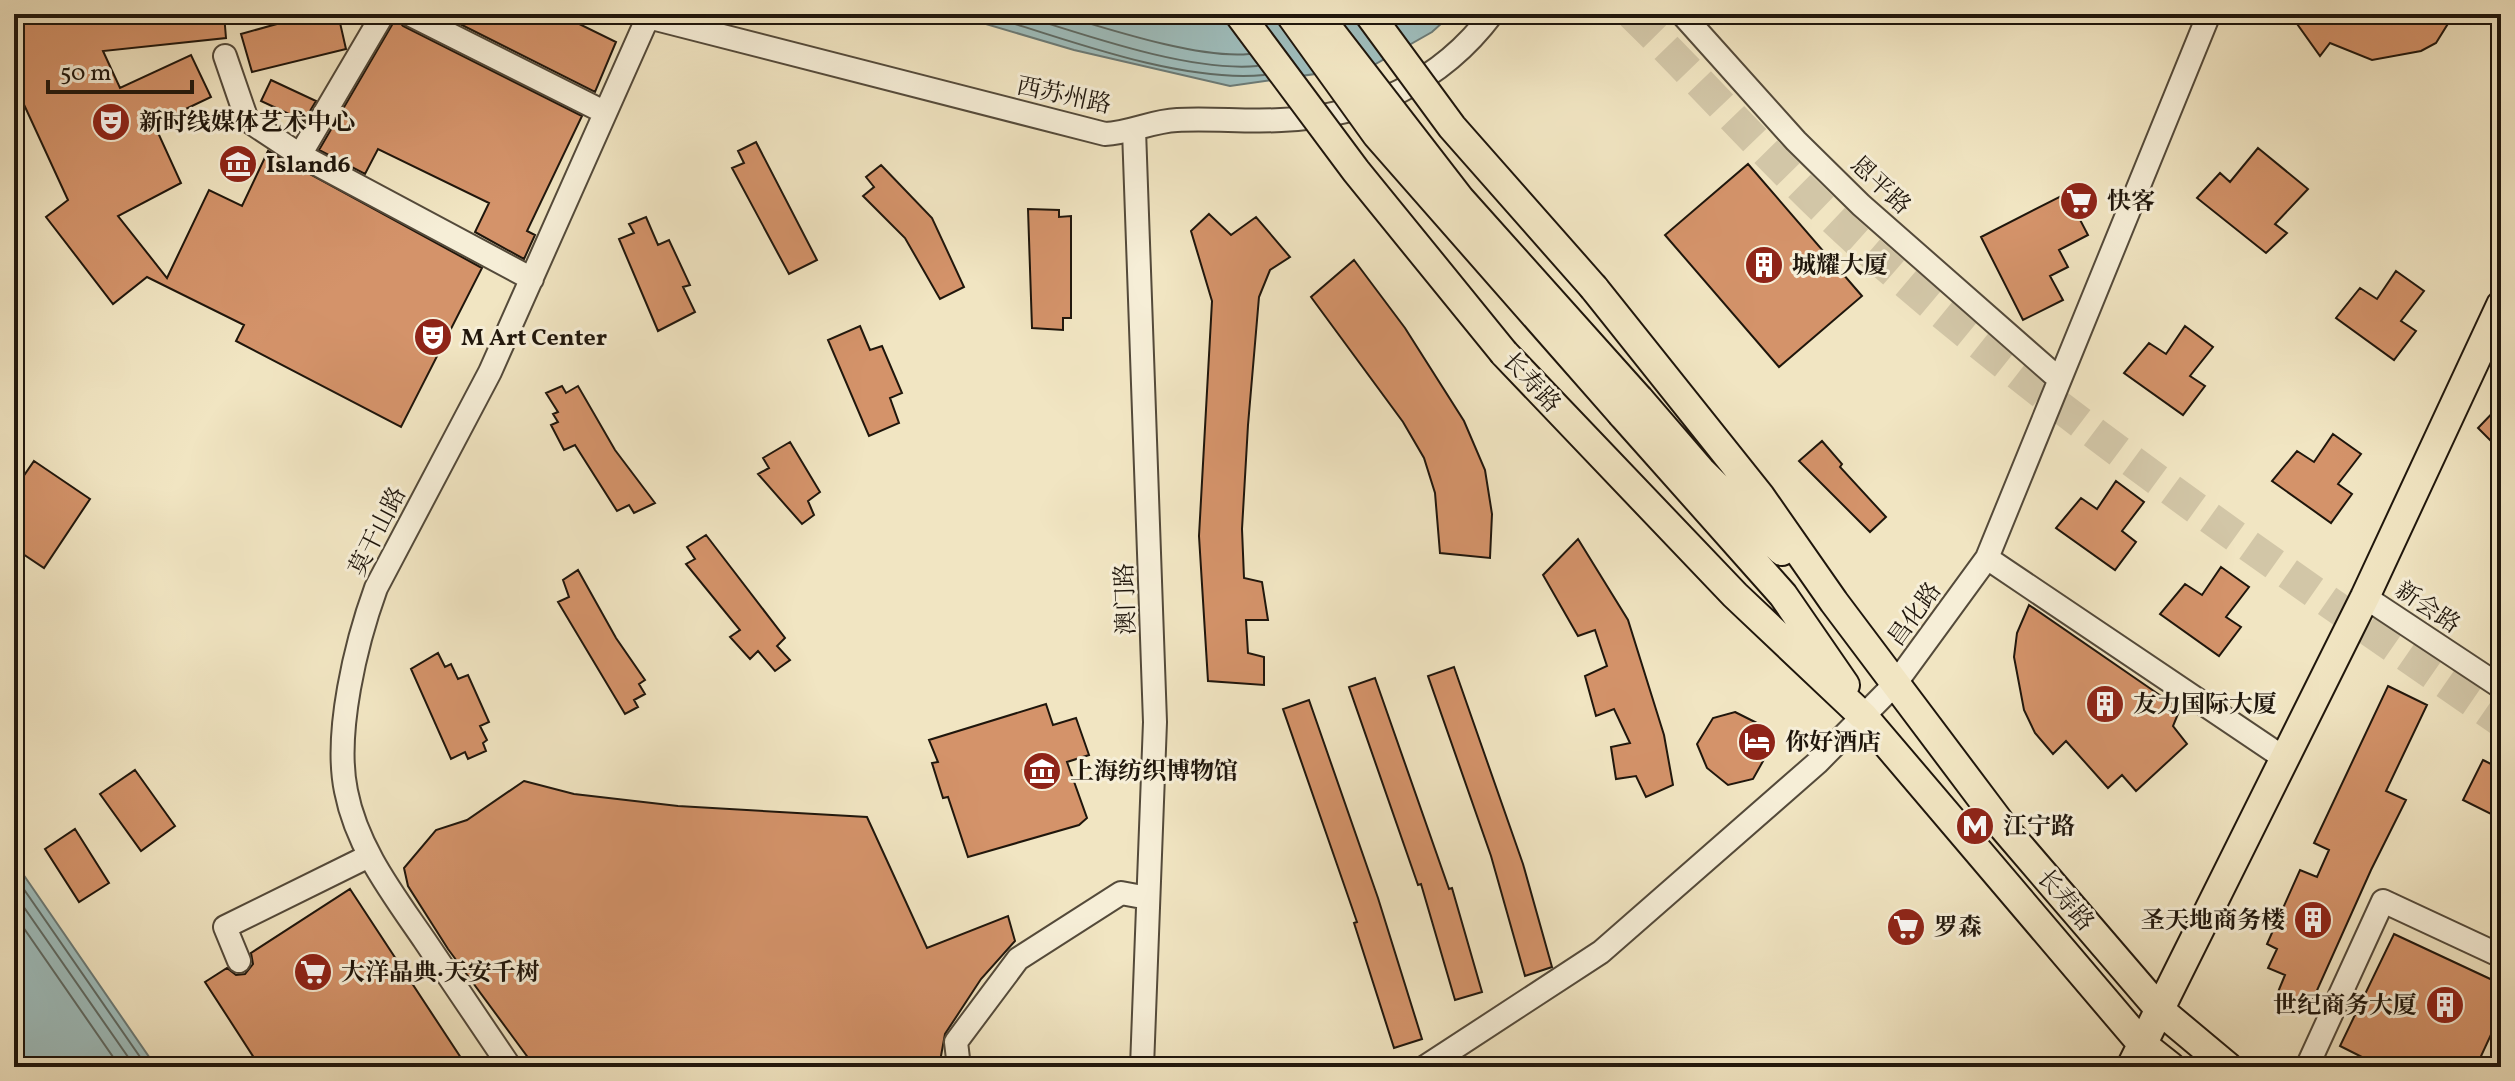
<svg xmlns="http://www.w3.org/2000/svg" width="2515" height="1081" viewBox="0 0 2515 1081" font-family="Vollkorn,'Noto Serif SC',serif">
<rect width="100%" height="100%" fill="#f1e5c2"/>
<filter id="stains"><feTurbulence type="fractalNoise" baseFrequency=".0025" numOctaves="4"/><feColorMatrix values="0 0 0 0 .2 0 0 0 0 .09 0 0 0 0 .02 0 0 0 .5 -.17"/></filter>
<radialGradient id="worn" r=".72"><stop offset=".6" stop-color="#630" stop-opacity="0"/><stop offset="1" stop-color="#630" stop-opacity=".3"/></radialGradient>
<path fill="#9ebdbc" stroke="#6b7a76" stroke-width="2" d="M952 14H1452L1432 32 1372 66 1230 86 1074 50Z
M14 861 156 1067H14Z"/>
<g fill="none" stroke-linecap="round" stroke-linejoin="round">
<path stroke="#5e6a64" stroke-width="2" d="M984 14C1065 39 1180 83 1264 75
M1018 14C1085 35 1189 72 1257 66
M1058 14C1108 29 1199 59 1249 54
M14 875 147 1067
M14 893 135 1067
M14 914 120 1067"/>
</g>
<path fill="#d4936a" stroke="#1f160c" stroke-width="2" d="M14 14H224L226 38 103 51 120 88 191 55 211 97 154 124 181 183 118 216 167 278 209 190 242 206 268 151 482 268 401 427 236 341 244 325 147 277 113 304 46 217 68 200 14 83Z
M282 14H338L346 49 252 72 241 34 284 22Z
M440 14H559L616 42 595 92Z
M2290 14H2447L2449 22 2436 43 2421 51 2372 60 2330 43 2320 56Z
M396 18 403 26 582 116 527 231 535 235 524 259 475 232 489 203 378 149 365 174 319 150Z
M271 80 316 101 304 121 261 101Z
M756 142 817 260 789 274 732 168 744 163 738 151Z
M2258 148 2308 189 2275 224 2287 233 2266 253 2197 198 2220 173 2230 182Z
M1748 164 1862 296 1779 367 1665 235Z
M881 165 932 218 964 287 940 299 905 238 863 196 874 187 866 177Z
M2081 186 2091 207 2077 214 2088 235 2059 250 2068 267 2050 276 2063 300 2023 320 1981 237Z
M1028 209 1059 210V217L1071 216V318H1063V330L1032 328Z
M1209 214 1231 235 1256 217 1290 257 1270 270 1259 297 1248 425 1242 529 1244 578 1262 582 1268 620H1246L1248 653 1264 657V685L1208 681 1199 536 1212 301 1191 231Z
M646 217 658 245 669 240 690 285 683 287 695 312 658 331 619 239 634 233 629 224Z
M1354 260 1405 328 1464 421 1485 470 1492 514 1490 558 1440 553 1435 493 1424 458 1403 422 1311 297Z
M2396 271 2424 291 2401 321 2416 331 2394 360 2336 318 2360 288 2377 299Z
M860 326 870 350 882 346 902 393 890 398 899 423 869 436 828 340Z
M2185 326 2213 347 2190 376 2205 386 2183 415 2124 373 2149 343 2166 354Z
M562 386 566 393 578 386 615 450 655 503 634 513 629 505 617 511 575 445 564 450 551 425 558 422 553 414 558 412 546 393Z
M2501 404V451L2478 428Z
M2333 434 2361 454 2338 484 2352 494 2331 523 2272 481 2297 451 2314 462Z
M1822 441 1842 464 1840 467 1886 517 1870 532 1799 461Z
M790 442 820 492 808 501 814 515 802 524 758 474 769 468 763 458Z
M34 461 90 499 44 568 14 548V490Z
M2116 481 2144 502 2122 531 2136 542 2115 570 2056 528 2081 498 2097 509Z
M706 535 785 638 777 646 790 660 775 671 758 651 750 659 730 637 740 630 686 564 695 559 687 547Z
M1578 539 1628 620 1664 735 1673 785 1646 797 1636 776 1616 779 1611 747 1630 743 1614 709 1596 716 1585 676 1607 666 1595 630 1578 636 1543 575Z
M2221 567 2249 587 2226 617 2241 627 2219 656 2160 614 2185 584 2202 595Z
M578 570 616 638 645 680 639 684 645 694 634 700 638 707 625 714 558 602 569 597 563 580Z
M2029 605 2180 709 2173 726 2187 744 2136 791 2122 775 2108 788 2066 741 2053 754 2035 733 2024 710 2014 657 2017 633Z
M438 653 445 667 451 664 458 679 468 675 489 722 480 726 487 740 483 743 486 751 468 759 465 752 451 759 411 669Z
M1454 667 1523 864 1552 967 1525 976 1491 856 1428 676Z
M1375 678 1449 889 1452 888 1482 992 1455 1000 1421 884 1418 885 1349 687Z
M2388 686 2427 705 2386 791 2406 800 2371 870 2310 1006 2278 992 2285 975 2268 968 2277 949 2267 944 2300 870 2317 877 2329 850 2314 843Z
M1309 700 1378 898 1422 1039 1394 1048 1354 923 1357 922 1283 709Z
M1046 704 1053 725 1076 718 1089 755 1067 762 1087 818 1079 825 968 857 948 797 943 798 932 763 938 762 929 740Z
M1735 712 1759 724 1767 754 1753 779 1728 785 1707 768 1697 744 1713 718Z
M2483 760 2501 769V819L2463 800Z
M135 770 175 826 141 851 100 794Z
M524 781 574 794 678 806 867 817 927 948 1008 916 1015 941 981 979 945 1034 939 1067H535L448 949 408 886 404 868 436 830 467 820Z
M75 829 109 883 79 902 45 849Z
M350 889 467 1067H260L205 982 227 968 236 975 245 974 253 964 251 953Z
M2394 934 2501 984V1013L2476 1067H2360L2364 1058 2340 1046Z"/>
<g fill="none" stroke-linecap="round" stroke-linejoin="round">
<path stroke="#d2c6a7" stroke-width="32" stroke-dasharray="32 16" stroke-linecap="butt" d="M1632 14C1710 90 1781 173 1862 245 2061 420 2283 571 2501 721"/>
<g stroke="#544a3a" stroke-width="26">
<path id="minor" d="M409 14 604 112
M1682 14 1796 141 1861 205 2059 379
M225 56 247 120 300 155 532 279
M1134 130 1155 722 1142 1067
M300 155 383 14
M1987 558 2284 758
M2365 597 2501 687
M239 961 225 927 369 856
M510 1067C482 1025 453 983 425 941 393 894 357 848 346 791 334 733 356 643 376 588L490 372 648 17 1105 134C1130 133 1152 121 1177 120 1211 118 1246 122 1281 120 1367 117 1441 82 1492 14
M959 1067 956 1042 1018 959 1121 893 1148 898
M1425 1067 1601 952 1817 763 1895 684 1987 558 2209 14
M2307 1067 2383 901 2501 956
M2499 1067 2501 1063"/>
</g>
<g stroke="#1f160c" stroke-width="32">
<path id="major" d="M1594 288 1760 496 1834 602 2004 828 2161 1011 2228 1067
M1504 353 1735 595 1864 717 2142 1044 2171 1067
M1639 399 1701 471 1782 551
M1622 414 1783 595 1845 685
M2131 1067 2365 597 2501 305"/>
</g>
<use href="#minor" stroke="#f6eed7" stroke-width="22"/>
<use href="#major" stroke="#f1e5c2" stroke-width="28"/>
<g stroke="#1f160c" stroke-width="32" stroke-linecap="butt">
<path id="major-bridge" d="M1239 14 1356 171 1504 353
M1290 14 1377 135 1622 414
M1317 14 1460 199 1639 399
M1369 14 1452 127 1594 288"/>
</g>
<use href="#major-bridge" stroke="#f1e5c2" stroke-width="28"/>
</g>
<defs>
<g id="theatre-disc" transform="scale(2)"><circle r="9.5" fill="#8f2418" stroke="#f6eed7"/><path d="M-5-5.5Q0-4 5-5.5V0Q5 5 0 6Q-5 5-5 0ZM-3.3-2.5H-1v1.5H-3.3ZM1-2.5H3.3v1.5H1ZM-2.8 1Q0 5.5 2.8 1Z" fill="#fff"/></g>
<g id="museum-disc" transform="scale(2)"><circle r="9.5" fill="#8f2418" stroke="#f6eed7"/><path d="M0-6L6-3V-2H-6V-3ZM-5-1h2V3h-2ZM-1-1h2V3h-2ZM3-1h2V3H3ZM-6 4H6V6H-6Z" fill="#fff"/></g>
<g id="supermarket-disc" transform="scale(2)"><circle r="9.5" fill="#8f2418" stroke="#f6eed7"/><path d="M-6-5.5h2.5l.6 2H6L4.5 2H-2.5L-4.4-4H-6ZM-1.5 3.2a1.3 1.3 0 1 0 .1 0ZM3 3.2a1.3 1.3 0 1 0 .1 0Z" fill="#fff"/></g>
<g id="building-disc" transform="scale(2)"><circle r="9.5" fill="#8f2418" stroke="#f6eed7"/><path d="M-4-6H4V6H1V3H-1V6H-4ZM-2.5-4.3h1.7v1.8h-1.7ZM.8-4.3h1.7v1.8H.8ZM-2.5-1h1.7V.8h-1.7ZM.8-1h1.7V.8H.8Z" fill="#fff"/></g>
<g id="hotel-disc" transform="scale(2)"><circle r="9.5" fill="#8f2418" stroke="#f6eed7"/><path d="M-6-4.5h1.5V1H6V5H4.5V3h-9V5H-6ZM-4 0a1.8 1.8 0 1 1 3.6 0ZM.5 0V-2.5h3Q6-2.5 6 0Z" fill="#fff"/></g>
<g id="metro-disc" transform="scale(2)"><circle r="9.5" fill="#8f2418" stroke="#f6eed7"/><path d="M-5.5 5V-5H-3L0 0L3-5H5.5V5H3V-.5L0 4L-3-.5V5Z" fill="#fff"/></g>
</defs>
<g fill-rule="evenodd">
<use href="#theatre-disc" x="111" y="122"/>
<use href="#museum-disc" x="238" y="164"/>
<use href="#supermarket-disc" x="2079" y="201"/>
<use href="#building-disc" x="1764" y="265"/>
<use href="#theatre-disc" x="433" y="337"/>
<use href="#building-disc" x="2105" y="704"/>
<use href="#hotel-disc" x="1757" y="742"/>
<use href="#museum-disc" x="1042" y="771"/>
<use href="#metro-disc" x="1975" y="826"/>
<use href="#building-disc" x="2313" y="920"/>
<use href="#supermarket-disc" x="1906" y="927"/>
<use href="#supermarket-disc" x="313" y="972"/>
<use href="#building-disc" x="2445" y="1005"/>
</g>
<g text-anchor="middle" stroke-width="6" stroke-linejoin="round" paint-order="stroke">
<g font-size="24" fill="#1f160c" stroke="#f6eed7">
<text transform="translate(1064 95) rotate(12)" y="8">西苏州路</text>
<text transform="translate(1881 185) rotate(43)" y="8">恩平路</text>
<text transform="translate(1532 382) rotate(47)" y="8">长寿路</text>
<text transform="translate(377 531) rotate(-63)" y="8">莫干山路</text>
<text transform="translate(1125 599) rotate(-92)" y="8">澳门路</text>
<text transform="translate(2428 607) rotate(34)" y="8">新会路</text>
<text transform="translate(1914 614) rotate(-54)" y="8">昌化路</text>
<text transform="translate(2066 900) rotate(49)" y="8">长寿路</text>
</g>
<g font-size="24" font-weight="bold" fill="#1f160c" stroke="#f6eed7" text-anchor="start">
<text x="139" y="130">新时线媒体艺术中心</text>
<text x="266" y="172">Island6</text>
<text x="2107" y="209">快客</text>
<text x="1792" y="273">城耀大厦</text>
<text x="461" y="345">M Art Center</text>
<text x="2133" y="712">友力国际大厦</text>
<text x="1785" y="750">你好酒店</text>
<text x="1070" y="779">上海纺织博物馆</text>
<text x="2003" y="834">江宁路</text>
<text x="2285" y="928" text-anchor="end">圣天地商务楼</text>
<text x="1934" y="935">罗森</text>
<text x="341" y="980">大洋晶典·天安千树</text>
<text x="2417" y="1013" text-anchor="end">世纪商务大厦</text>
</g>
</g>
<rect width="2515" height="1081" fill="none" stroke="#f1e5c2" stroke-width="48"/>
<rect x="16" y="16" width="2483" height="1049" fill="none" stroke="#1f160c" stroke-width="4"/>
<rect x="24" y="24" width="2467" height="1033" fill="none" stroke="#1f160c" stroke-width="2"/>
<path d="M48 80v12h144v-12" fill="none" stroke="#1f160c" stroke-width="4"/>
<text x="60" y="80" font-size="24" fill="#1f160c" stroke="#f6eed7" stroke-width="6" paint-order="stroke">50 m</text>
<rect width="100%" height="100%" filter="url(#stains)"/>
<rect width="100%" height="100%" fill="url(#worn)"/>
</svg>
